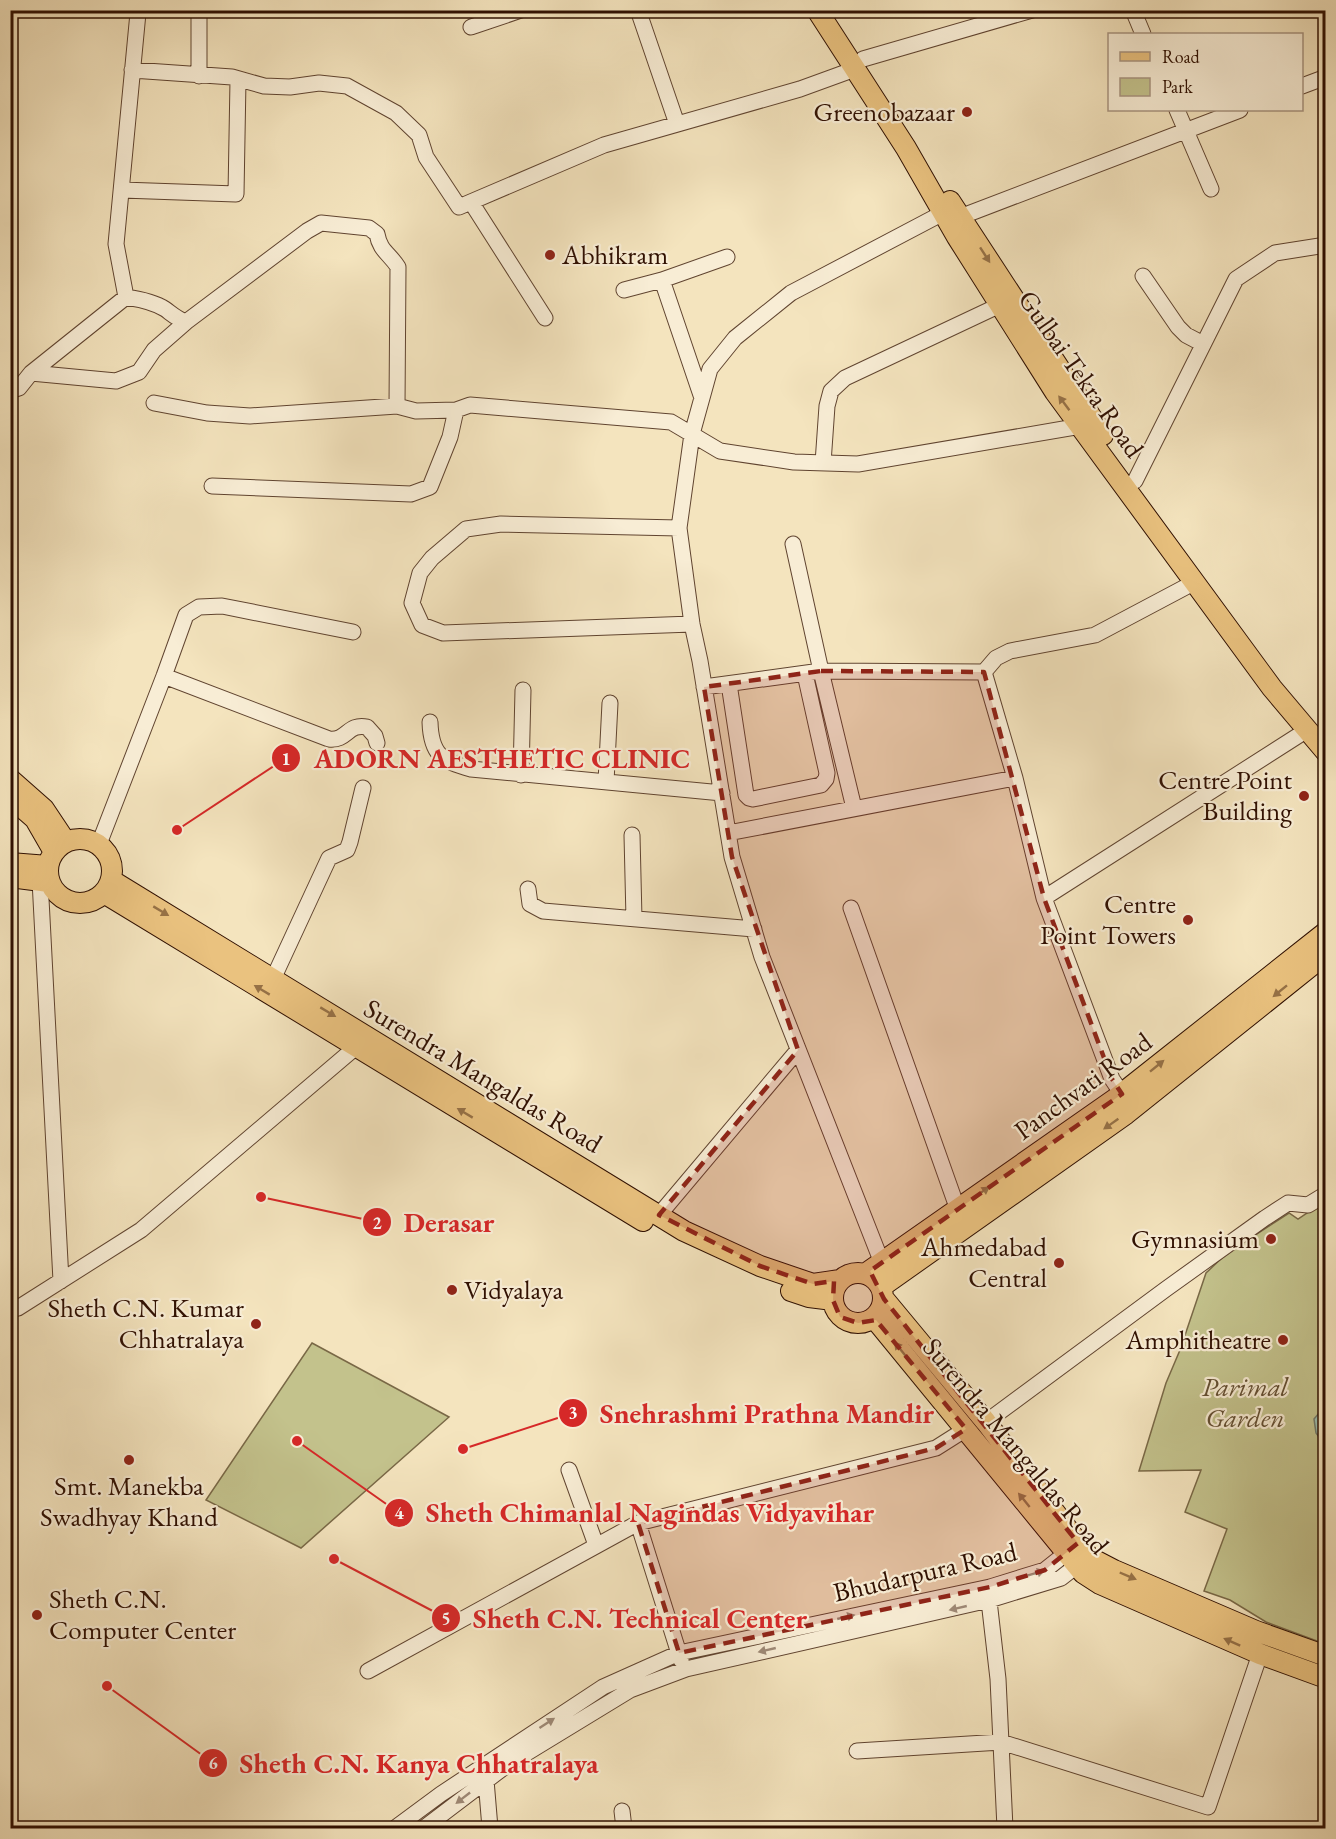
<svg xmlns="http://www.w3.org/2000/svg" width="1336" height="1839" viewBox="0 0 1336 1839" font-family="'EB Garamond',serif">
<rect width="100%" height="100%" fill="#f4e4be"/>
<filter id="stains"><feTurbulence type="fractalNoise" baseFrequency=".00333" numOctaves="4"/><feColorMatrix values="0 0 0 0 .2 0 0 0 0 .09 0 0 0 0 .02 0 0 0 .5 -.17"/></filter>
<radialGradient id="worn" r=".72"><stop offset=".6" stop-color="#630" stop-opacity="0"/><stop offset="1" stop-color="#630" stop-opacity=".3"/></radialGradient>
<path fill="#c3c28c" stroke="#796846" stroke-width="1.5" d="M1325 1201V1644L1266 1622 1230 1600 1204 1591 1227 1529 1185 1512 1201 1470 1139 1471 1166 1383 1180 1350 1206 1273 1226 1254 1289 1213 1298 1219Z
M312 1343 449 1417 301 1548 206 1500Z"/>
<path fill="#9cbfb1" stroke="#70796b" stroke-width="1.5" d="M1325 1406V1445L1316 1433 1314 1419Z"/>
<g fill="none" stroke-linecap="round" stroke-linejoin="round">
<g stroke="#604430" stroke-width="17">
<path id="minor" d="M638 10 677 124
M1133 10 1143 34
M471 27 521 10
M863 59 1032 10
M132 70 232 77 264 86 290 87 319 83 347 86 396 113 419 135 426 157 459 207 604 145 800 89 855 69
M199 76V10
M1302 86 1326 77
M1177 110 1211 189
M122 190 236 194 238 80
M471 202 545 318
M960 217 1240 110
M1143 276 1178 327 1186 335 1203 344
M662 280 727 257
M624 290 662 280 702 398
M126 297 116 244 138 13
M31 373 116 381 139 372 154 350 186 322
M10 391 19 388 31 373 126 297C139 299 154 302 165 309 172 314 177 319 186 322L307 231 321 223 369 228 377 234C380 251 389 253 398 267L397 406 416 411 456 410
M154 403 207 413 250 416 397 406
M823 463 827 406 831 391 845 378 1000 305
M1135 481 1236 279 1275 253 1326 245
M212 486 411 494 430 487 450 437 456 410 470 405 671 422 720 451 794 462 858 464 1081 426
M679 528 501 524 466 529 432 558 420 573 412 603 422 625 443 633 692 624
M793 544 821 671 854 808
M984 672 996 658 1010 651 1095 635 1195 582
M164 676 329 739C348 741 347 723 367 727L375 736 377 743
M729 684 746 795 749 798 753 799 821 785 826 779 827 773 805 674
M704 687 821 671 984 672 1015 778 728 833
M430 722C431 755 442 761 471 769L722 793
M521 775 523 690
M1015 778 1044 898 1307 730
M606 782 610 703
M632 835 634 919
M99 844 164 676 186 615 199 607 222 606 353 632
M40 880 61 1281
M528 889 530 904 543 911 754 929
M1044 898 1112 1079 1122 1094
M851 908 958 1210
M273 979 329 858 347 850 350 842 363 788
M659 1215 798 1050
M882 1263 762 957 732 857 700 661 692 624 679 528 692 434 710 369 735 338 791 293 943 213
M10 1310 18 1308 141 1230 356 1047
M986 1422 1166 1289 1265 1218 1288 1203 1308 1205 1326 1194
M569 1470 596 1545
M638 1523 681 1660
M988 1592 998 1679 1005 1828
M368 1671 638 1523 936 1448 966 1429
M857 1751 1001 1742 1208 1807 1260 1654
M483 1772 486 1780 490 1828
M622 1811 624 1828
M395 1828 441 1794 603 1687 679 1653 990 1587 1045 1570 1074 1547
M424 1828 507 1765 630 1690 686 1669 989 1600 1061 1578 1084 1560
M1325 1828 1326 1826"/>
</g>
<g stroke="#2f0f01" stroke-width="22">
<path id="major" d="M817 10 906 148 957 237 1055 392 1272 688 1326 752
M950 201 1103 435
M10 779 44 809 66 842
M10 797 35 819 54 852
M48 871a32 32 0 1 1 64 0a32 32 0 1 1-64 0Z
M10 863 48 866
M10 877 49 882
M111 880 684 1231 760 1266 813 1284 840 1280
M104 893 643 1221
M833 1298a25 25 0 1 1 50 0a25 25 0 1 1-50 0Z
M865 1274 1115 1099 1326 932
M881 1287 1126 1114 1326 954
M791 1291 809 1297 833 1300
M884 1299 986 1422 1089 1557 1114 1570 1256 1631 1326 1656
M874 1318 1083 1573 1100 1584 1260 1654 1326 1678"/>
</g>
<use href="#minor" stroke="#f8edd5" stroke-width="15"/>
<use href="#major" stroke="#eac27f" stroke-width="20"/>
</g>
<defs><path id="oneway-solid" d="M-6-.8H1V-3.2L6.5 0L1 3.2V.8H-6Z" transform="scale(1.5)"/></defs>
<g fill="#967146">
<use href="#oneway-solid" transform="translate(985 255) rotate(57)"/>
<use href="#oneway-solid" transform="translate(1064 403) rotate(-127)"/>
<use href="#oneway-solid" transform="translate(161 911) rotate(31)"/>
<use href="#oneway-solid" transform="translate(262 990) rotate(-149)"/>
<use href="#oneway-solid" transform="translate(1280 991) rotate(141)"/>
<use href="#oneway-solid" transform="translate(328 1012) rotate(31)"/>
<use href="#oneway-solid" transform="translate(1157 1066) rotate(-39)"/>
<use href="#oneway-solid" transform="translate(465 1113) rotate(-149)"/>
<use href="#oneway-solid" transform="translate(1111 1124) rotate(145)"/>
<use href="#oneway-solid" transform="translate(982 1192) rotate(-35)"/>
<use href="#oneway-solid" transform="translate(900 1349) rotate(-129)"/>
<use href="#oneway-solid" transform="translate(1024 1500) rotate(-129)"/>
<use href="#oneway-solid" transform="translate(1128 1576) rotate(23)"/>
<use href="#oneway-solid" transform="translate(1232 1642) rotate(-156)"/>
</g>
<g fill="#9e8976">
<use href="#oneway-solid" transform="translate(1036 1573) rotate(-17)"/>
<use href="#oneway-solid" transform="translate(958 1608) rotate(167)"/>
<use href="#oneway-solid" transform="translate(846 1617) rotate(-13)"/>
<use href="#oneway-solid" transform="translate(767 1650) rotate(167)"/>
<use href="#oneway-solid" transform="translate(547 1723) rotate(-33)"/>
<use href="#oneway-solid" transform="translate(463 1798) rotate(142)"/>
</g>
<path fill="#8f2418" fill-opacity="0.2" stroke="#8f2418" stroke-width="4.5" stroke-dasharray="12 8" stroke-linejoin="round" d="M821 671 984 672 1044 898 1112 1079 1122 1094 870 1271 884 1299 1078 1543 1045 1570 990 1587 679 1653 638 1523 936 1448 966 1429 876 1320 858 1323 840 1317 833 1300 834 1281 813 1284 760 1266 659 1215 798 1050 732 857 704 687Z"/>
<g fill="#8f2418" stroke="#f8edd5" stroke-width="2">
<circle cx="967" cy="112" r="6"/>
<circle cx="550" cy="255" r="6"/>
<circle cx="1304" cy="796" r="6"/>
<circle cx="1188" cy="920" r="6"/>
<circle cx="1271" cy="1239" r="6"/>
<circle cx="1059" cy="1263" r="6"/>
<circle cx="452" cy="1290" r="6"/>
<circle cx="256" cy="1324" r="6"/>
<circle cx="1283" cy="1340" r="6"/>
<circle cx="129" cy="1460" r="6"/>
<circle cx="37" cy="1615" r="6"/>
</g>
<g text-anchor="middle" stroke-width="4.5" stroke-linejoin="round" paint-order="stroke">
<g font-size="27" fill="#2f0f01" stroke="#f8edd5" text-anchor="end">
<text x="955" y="121">Greenobazaar</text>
<text x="562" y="264" text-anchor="start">Abhikram</text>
<text x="1292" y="789">Centre Point<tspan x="1292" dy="31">Building</tspan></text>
<text x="1176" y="913">Centre<tspan x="1176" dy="31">Point Towers</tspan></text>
<text x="1259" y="1248">Gymnasium</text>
<text x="1047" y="1256">Ahmedabad<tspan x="1047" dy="31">Central</tspan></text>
<text x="464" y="1299" text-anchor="start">Vidyalaya</text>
<text x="244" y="1317">Sheth C.N. Kumar<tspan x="244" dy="31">Chhatralaya</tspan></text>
<text x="1271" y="1349">Amphitheatre</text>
<text x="129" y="1495" text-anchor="middle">Smt. Manekba<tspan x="129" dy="31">Swadhyay Khand</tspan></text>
<text x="49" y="1608" text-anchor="start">Sheth C.N.<tspan x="49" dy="31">Computer Center</tspan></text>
</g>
<g font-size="27" fill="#2f0f01" stroke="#f8edd5">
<text transform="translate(1081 374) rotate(55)" y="9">Gulbai Tekra Road</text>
<text transform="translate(483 1076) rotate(31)" y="9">Surendra Mangaldas Road</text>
<text transform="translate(1083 1086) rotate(-36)" y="9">Panchvati Road</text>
<text transform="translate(1016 1446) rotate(50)" y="9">Surendra Mangaldas Road</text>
<text transform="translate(925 1572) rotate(-13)" y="9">Bhudarpura Road</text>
</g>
<g font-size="27" font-style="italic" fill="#634e32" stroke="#f8edd5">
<text x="1245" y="1396">Parimal<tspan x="1245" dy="31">Garden</tspan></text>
</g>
</g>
<path fill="none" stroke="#d62828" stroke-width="2" d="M177 830L286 758M261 1197L377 1222M463 1449L573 1413M297 1441L399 1513M334 1559L446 1618M107 1686L213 1763"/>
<g fill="#d62828" stroke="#f8edd5" stroke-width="2">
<circle cx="177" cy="830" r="6"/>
<circle cx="261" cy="1197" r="6"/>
<circle cx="463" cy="1449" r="6"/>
<circle cx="297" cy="1441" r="6"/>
<circle cx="334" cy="1559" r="6"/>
<circle cx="107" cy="1686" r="6"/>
<circle cx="286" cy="758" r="15"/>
<circle cx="377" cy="1222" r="15"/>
<circle cx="573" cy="1413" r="15"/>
<circle cx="399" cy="1513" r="15"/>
<circle cx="446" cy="1618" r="15"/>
<circle cx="213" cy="1763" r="15"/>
</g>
<g font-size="18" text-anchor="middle" font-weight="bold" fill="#fff">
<text x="286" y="765">1</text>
<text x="377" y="1229">2</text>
<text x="573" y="1419">3</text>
<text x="399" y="1519">4</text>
<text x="446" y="1625">5</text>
<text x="213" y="1769">6</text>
</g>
<g font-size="28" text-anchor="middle" font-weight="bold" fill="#d62828" stroke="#f8edd5" stroke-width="4.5" stroke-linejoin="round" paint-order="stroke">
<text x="502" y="768">ADORN AESTHETIC CLINIC</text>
<text x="449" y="1232">Derasar</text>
<text x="767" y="1423">Snehrashmi Prathna Mandir</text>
<text x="650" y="1522">Sheth Chimanlal Nagindas Vidyavihar</text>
<text x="640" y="1628">Sheth C.N. Technical Center</text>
<text x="419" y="1773">Sheth C.N. Kanya Chhatralaya</text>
</g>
<rect width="1336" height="1839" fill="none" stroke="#f4e4be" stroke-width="36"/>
<rect x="12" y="12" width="1312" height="1815" fill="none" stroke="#2f0f01" stroke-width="3"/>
<rect x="18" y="18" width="1300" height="1803" fill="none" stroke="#2f0f01" stroke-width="1.5"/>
<rect x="1108" y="33" width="195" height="78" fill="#f8edd5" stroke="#a89480" stroke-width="1.5"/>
<rect x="1120" y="52" width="30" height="9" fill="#eac27f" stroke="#a89480" stroke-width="1.5"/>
<text x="1162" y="63" font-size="18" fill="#2f0f01">Road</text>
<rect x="1120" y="78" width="30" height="18" fill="#c3c28c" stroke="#a89480" stroke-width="1.5"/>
<text x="1162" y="93" font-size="18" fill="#2f0f01">Park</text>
<rect width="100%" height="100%" filter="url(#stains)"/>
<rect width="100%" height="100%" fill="url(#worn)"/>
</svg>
